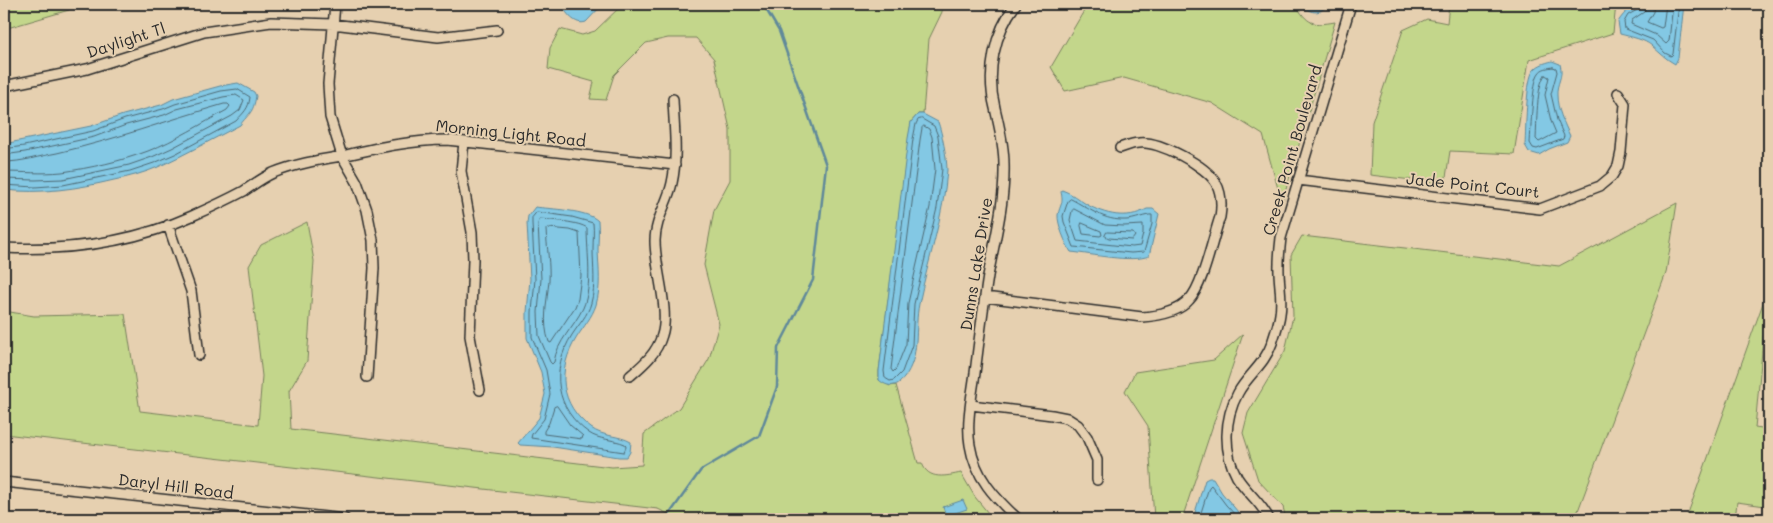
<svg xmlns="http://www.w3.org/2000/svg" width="1773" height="523" viewBox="0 0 1773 523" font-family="Mali,sans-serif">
<rect width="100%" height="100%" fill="#e6d0b0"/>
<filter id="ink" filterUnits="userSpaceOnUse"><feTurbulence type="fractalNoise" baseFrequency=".02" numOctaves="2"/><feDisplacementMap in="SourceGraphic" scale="10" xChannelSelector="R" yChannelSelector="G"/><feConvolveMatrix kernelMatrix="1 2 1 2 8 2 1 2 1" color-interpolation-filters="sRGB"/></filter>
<g filter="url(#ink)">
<path fill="#c3d68b" stroke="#77805b" d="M4 4H72L69 10 4 29Z
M623 4H942V12L929 39 923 114H918L911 122 879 371V380L890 386 896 385 918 463H922C928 481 947 476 961 473L975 497 993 519H674V517L658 509 4 434V311L34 316 125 314 140 411 258 425 262 376 249 266 261 245 307 222 314 261 307 361 289 391 291 429 612 467 642 465 644 434 679 408 709 359 719 324 704 265 714 210 730 180V129L714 59 696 38H668L646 43 614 75 606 100 590 99 594 82 548 69 550 48 560 29 582 35 595 31Z
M1088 4H1295C1308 24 1312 26 1335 22L1282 203 1263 135 1212 103 1124 78 1065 91 1051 67Z
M1449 4H1616L1613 33 1529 60 1514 154 1450 151 1445 184 1370 175 1372 122 1403 30 1427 19 1447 23Z
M1677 203 1666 273 1575 519H1286L1283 507 1258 480 1243 433 1248 413 1285 351 1293 316 1291 255 1302 236 1559 266Z
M1769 252V312L1765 318 1755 428 1769 430V468L1765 506 1737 502 1735 519H1686L1763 303Z
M1243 334 1182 519H1154L1148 426 1125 391 1135 372 1214 360Z"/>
<path fill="#83c8e4" stroke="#60899a" d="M561 4H603L586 22C575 26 566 13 561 4Z
M1300 4H1328C1320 16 1309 13 1300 4Z
M1645 4H1684L1678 58 1675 64C1666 59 1660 53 1652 46 1644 39 1631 37 1620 34L1618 22C1625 11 1632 6 1645 4Z
M1552 61 1560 64C1564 77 1556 83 1557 95 1557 109 1564 123 1570 136L1567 142 1549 149 1539 155 1529 152 1525 145C1526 128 1526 86 1532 73 1536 65 1545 63 1552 61Z
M238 83 254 92 256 96C253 114 249 113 240 125 213 139 186 154 158 167 144 173 129 177 114 180 77 189 41 194 4 190V144L91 126 123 115 161 105 173 99 220 86Z
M918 114H923L938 122C942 133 947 158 947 170 944 215 928 260 919 304 914 328 921 356 904 378 897 387 888 388 879 380V371L908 138 911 122Z
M1062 190C1071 193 1078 199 1086 204 1105 215 1127 220 1147 209H1153L1159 214 1149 256C1131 263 1091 254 1071 252 1066 245 1057 223 1058 215 1060 204 1064 204 1061 192Z
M535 207C550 209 588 210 598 221 599 231 598 241 598 251 599 270 601 287 596 305 592 317 584 326 577 337 556 370 560 405 591 428 603 437 619 435 631 442L630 452 627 457H619L553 447 520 445 518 443 539 418 545 394 541 372 527 338V312L530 279 527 223 528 216Z
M1209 478H1213L1222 493 1244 519H1193L1205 480Z
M963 500 967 509 946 516 943 507Z"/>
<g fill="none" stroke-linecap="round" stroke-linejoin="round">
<path stroke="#4e6a75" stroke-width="1" d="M1640 4 1639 9 1628 15 1624 22 1625 29 1653 40 1665 53 1671 56 1673 54 1679 4
M1647 4 1644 12 1632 20 1631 24 1656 35 1666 44 1669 41 1673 4
M1654 4 1653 12 1647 22 1661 28 1663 27 1666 4
M1553 67 1556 68 1557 72 1551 94 1557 120 1564 136 1563 139 1537 149 1533 148 1530 143C1531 130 1532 81 1539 73 1542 68 1548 68 1553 67Z
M1545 75 1549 77 1545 95 1551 121 1556 133 1539 142 1536 139C1537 125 1536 85 1545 75Z
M922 119 934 126 938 136 942 169 937 208 914 304 912 345 902 372 894 380 890 381 885 378 884 371 913 139 916 124 918 120Z
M924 126 929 129 932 137 935 169 930 207 908 303 906 344 896 369 893 372 891 369 920 140 922 128Z
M4 149 24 146 93 131 125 119 163 109 175 104 221 91 237 89 250 97C249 109 243 113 236 121L175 154 154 163 130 171 63 185 35 187 4 185
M4 155 25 152 94 137 126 125 164 115 177 109 223 97 236 95 244 100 240 110 232 116 172 148 152 157 129 165 63 179 35 180 4 179
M4 162C22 162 40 156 57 153 114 140 168 120 224 104H228L230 106 227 110C201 124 176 140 148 151 122 161 90 168 62 172 42 174 23 172 4 172
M1071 199C1090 209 1104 221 1126 220 1134 220 1147 214 1152 215V224L1144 252 1131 253 1074 247 1064 222 1063 216 1068 201Z
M1074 209 1105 225 1124 226 1143 225V234L1140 246 1132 247 1077 241 1070 220 1072 211Z
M537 212 572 217 593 223C594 232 593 241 593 249 593 268 596 285 591 303 588 315 579 324 572 335 550 370 555 409 589 433 599 440 613 439 625 444L626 447 624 452 531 438 532 434 544 419 550 394 546 370 532 337V312L535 279 532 223V218Z
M540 219C551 220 580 222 587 228 587 254 593 285 583 308 574 327 557 341 554 362L552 364 550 362 539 336 538 312 541 279 538 224Z
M1082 223 1101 231 1102 235 1100 236 1083 234 1081 226Z
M548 228 570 230 579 233 581 276 578 299 575 307 551 343 549 342C542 323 547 301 549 281 550 265 547 247 546 230Z
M1107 232 1133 233 1135 236 1132 240 1109 238 1105 236Z
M557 406 570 425 583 436 582 439 544 434V431L549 423 554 407Z
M1199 519 1209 487 1211 485 1226 505 1239 519"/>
<path stroke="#60899a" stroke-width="2.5" d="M666 519 701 470 759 436 777 387 778 348 813 280 826 165 779 31 763 4"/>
<g stroke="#2b2b2b" stroke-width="12">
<path id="minor" d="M335 4 328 84 330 117 342 156 357 182 367 210 373 240 374 268 367 377
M1016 4C994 33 986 72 995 108 999 126 1004 144 1004 164 1005 202 995 239 988 276 983 308 979 341 975 373 972 396 966 422 970 445 975 477 995 498 1018 519
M4 86 87 69 204 32 271 22 333 24 438 37 497 30
M464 142 461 171 472 232 473 260 470 336 480 390
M1298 180 1540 209 1600 186 1612 176 1618 166 1621 152 1625 104 1618 93
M168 225 191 291 199 355
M4 248C68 251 134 242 192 216 210 208 227 200 244 191 253 185 262 178 273 173 295 164 319 160 342 156 377 148 411 140 447 140L675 165
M985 297 1142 317C1157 316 1179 312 1189 300 1203 286 1213 237 1220 217 1222 205 1222 194 1216 183 1207 166 1158 140 1139 143 1133 143 1126 146 1120 148
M630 376C644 364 657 353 662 335 670 310 655 269 655 241 655 220 668 202 672 183 678 156 674 127 673 99
M971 405 1052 415 1067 418 1078 425 1087 437 1097 460V480
M4 482 345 519
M1269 519C1261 502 1246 492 1237 477 1223 452 1224 419 1238 393 1247 376 1265 364 1272 343 1275 334 1279 323 1280 314 1283 298 1278 281 1279 264 1279 255 1280 247 1281 238L1351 4"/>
</g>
<use href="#minor" stroke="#e6d0b0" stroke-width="9"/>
</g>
</g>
<g text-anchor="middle" stroke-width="4" stroke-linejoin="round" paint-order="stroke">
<g font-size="16" fill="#2b2b2b" stroke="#e6d0b0">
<text transform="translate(126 40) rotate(-18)" y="6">Daylight Tl</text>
<text transform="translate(511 133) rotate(6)" y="6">Morning Light Road</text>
<text transform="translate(1292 150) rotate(-74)" y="6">Creek Point Boulevard</text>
<text transform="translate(1473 185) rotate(6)" y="6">Jade Point Court</text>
<text transform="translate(976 264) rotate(-81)" y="6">Dunns Lake Drive</text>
<text transform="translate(176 486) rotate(7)" y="6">Daryl Hill Road</text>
</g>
</g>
<rect width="1773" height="523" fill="none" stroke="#e6d0b0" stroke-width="20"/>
<rect x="10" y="10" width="1753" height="503" fill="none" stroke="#2b2b2b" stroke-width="2" filter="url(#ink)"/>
</svg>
